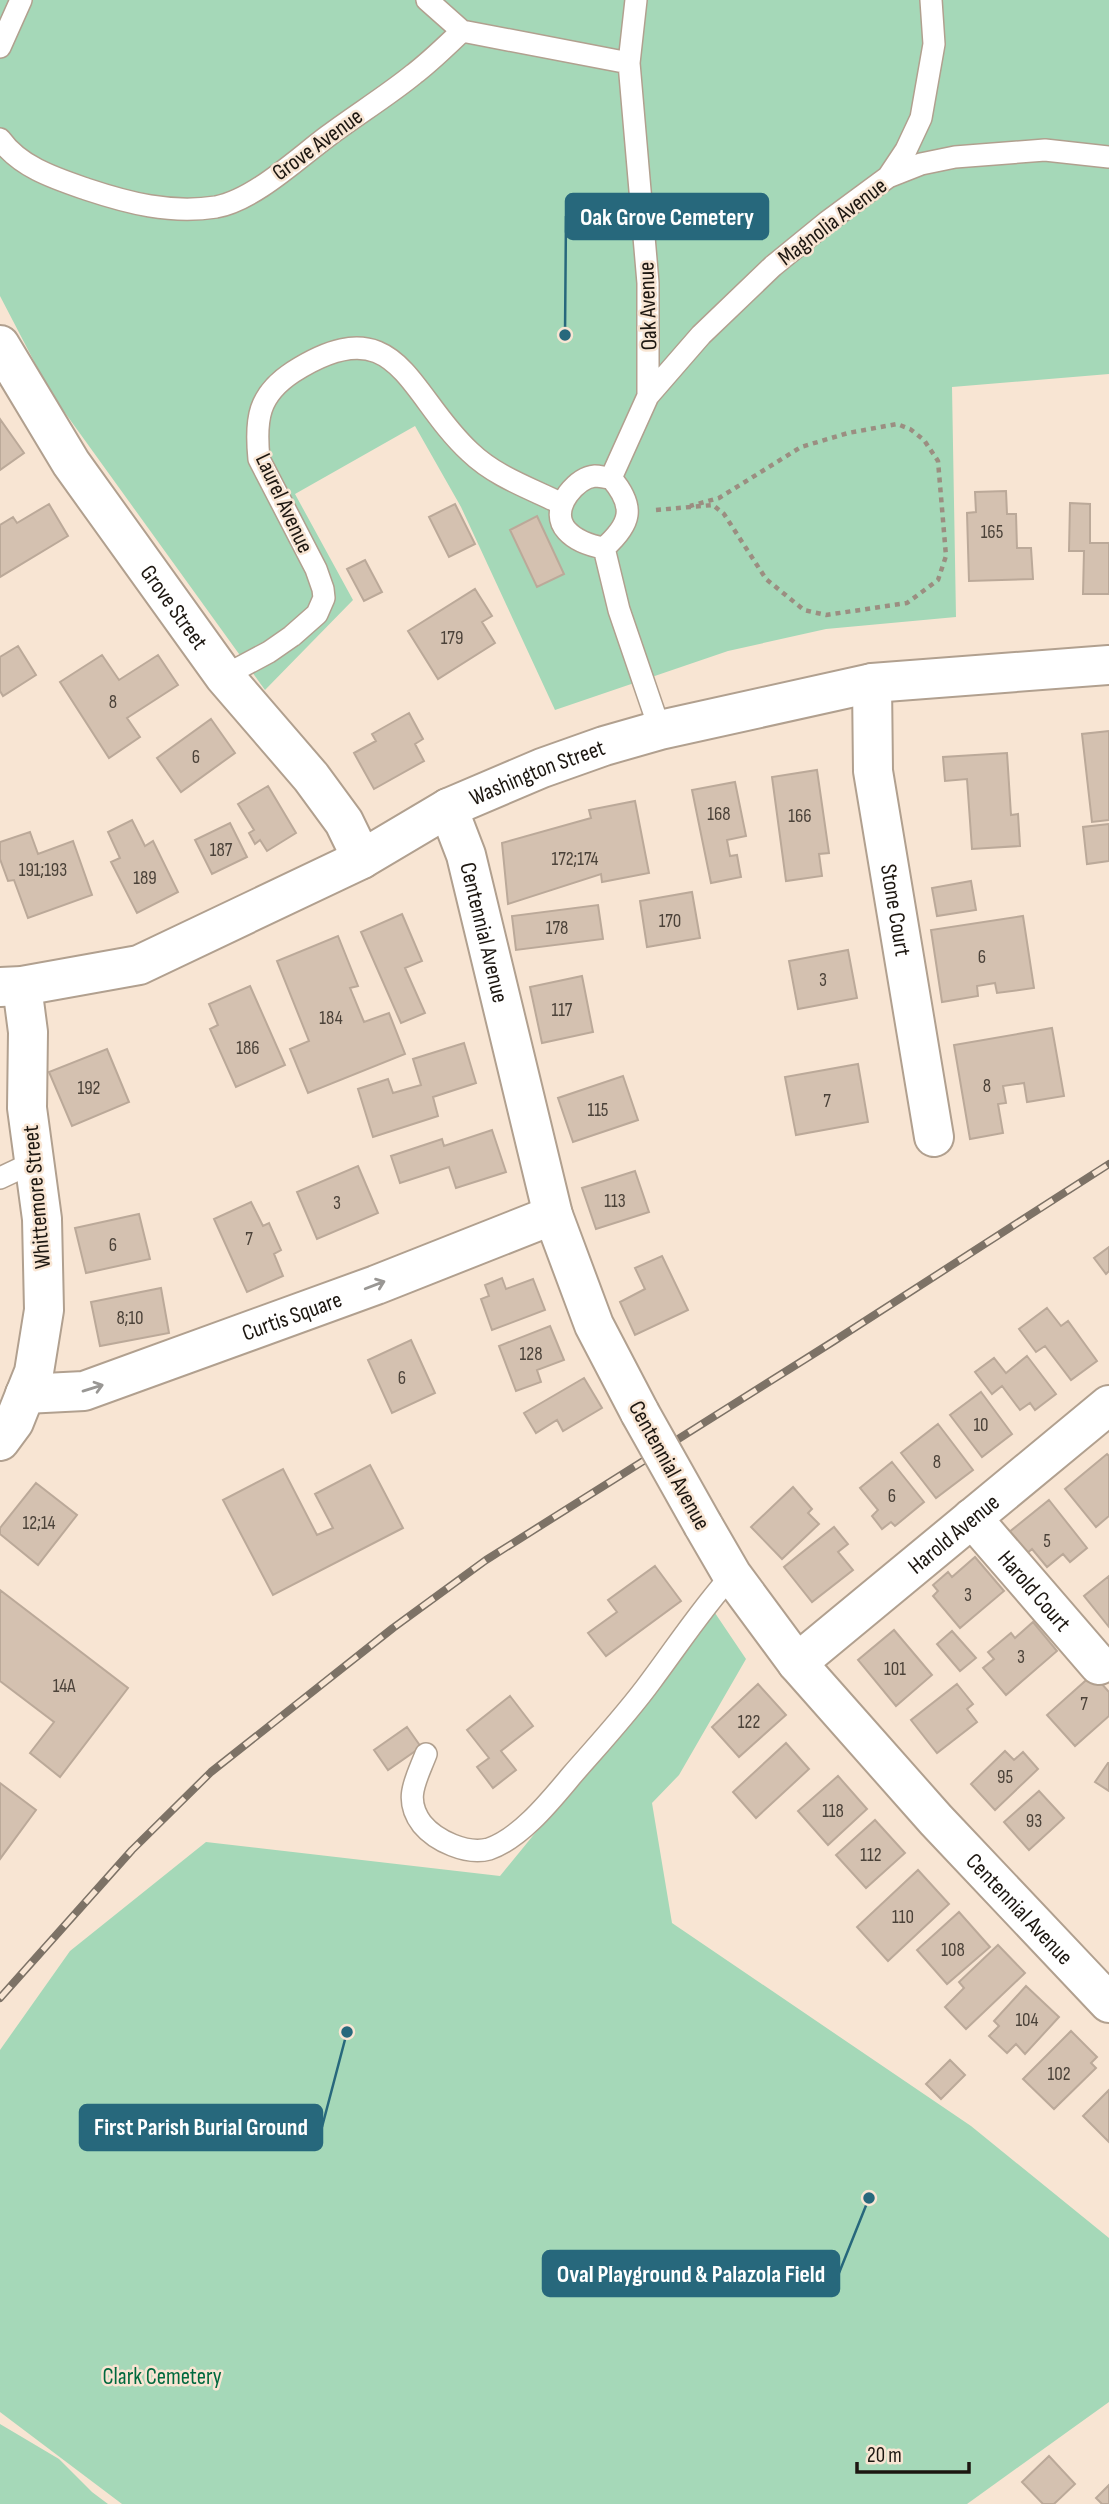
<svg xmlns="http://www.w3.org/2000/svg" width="1109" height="2504" viewBox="0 0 1109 2504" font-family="'Sofia Sans Condensed',sans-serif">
<rect width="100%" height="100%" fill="#f8e5d3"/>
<path fill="#a5d8b8" d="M0 0H1109V374L952 387 956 617 826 629 728 651 555 710 461 507 415 426 295 494 353 600 265 690 50 392 0 296Z
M715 1613 746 1659 679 1775 652 1803 672 1923 971 2126 1109 2238V2402L967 2504H122L0 2412V2050L70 1951 206 1842 500 1876Z
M0 2424 59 2459 92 2492 108 2504H0Z"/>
<path fill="#d4c1b0" stroke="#bba999" stroke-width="2" d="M0 419 24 453 0 470Z
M1006 491 1007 514H1016L1017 548H1031L1033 579 969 581 967 513 976 512 975 492Z
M1070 503 1090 504V543H1109V594H1083L1084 551H1069Z
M49 504 68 536 0 577V525L13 517 17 523Z
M455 504 475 544 449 557 429 517Z
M537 516 564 574 537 587 510 530Z
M365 560 382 592 364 601 347 569Z
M475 589 492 616 482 622 495 643 438 679 408 631Z
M18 646 36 675 3 696 0 691V657Z
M102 655 119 680 158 655 178 685 127 718 140 737 109 758 60 682Z
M409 713 423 739 415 744 424 761 374 789 354 753 376 741 372 734Z
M211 719 235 753 181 792 157 758Z
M1109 731V820L1092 822 1082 734Z
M1007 753 1011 815 1018 814 1020 846 972 849 967 779 945 781 943 757Z
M817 770 829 853 819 854 822 876 786 881 772 777Z
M735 782 746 836 727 840 730 856 737 855 741 877 711 883 692 790Z
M268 786 296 833 267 851 260 840 255 844 249 833 254 830 238 804Z
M635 801 649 873 602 882 601 874 508 904 502 843 591 818 589 810Z
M132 820 145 846 153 841 178 892 137 913 111 862 120 858 108 832Z
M230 823 247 857 212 874 195 840Z
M1109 824V861L1087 864 1083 827Z
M30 832 38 854 73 841 92 895 28 918 14 880 8 881 0 859V842Z
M971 881 976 910 937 916 932 888Z
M692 892 700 938 647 947 640 901Z
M598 905 603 939 516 950 512 916Z
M402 914 422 961 405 968 425 1013 401 1023 361 932Z
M1023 916 1034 988 997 993 995 983 977 986 978 996 942 1002 931 930Z
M338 936 358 986 350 988 364 1022 389 1013 405 1054 308 1093 290 1049 309 1041 277 961Z
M848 950 857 998 798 1009 789 961Z
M582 976 593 1032 542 1043 530 987Z
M250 986 285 1065 236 1087 210 1029 218 1025 209 1004Z
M1052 1028 1064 1096 1027 1102 1024 1083 1003 1086 1006 1103 998 1104 1003 1133 970 1139 954 1045Z
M464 1043 476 1083 433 1097 438 1116 373 1137 358 1089 388 1079 393 1093 421 1085 413 1059Z
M107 1049 129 1102 72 1126 49 1072Z
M858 1064 868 1122 796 1135 785 1077Z
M623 1076 638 1120 573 1142 558 1098Z
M492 1130 506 1172 456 1188 449 1167 400 1183 391 1156 442 1139 444 1146Z
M358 1166 378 1213 317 1239 297 1192Z
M635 1171 649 1212 596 1229 582 1188Z
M251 1202 263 1226 269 1223 281 1250 274 1254 283 1276 247 1292 214 1219Z
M139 1214 150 1259 86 1273 75 1228Z
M1109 1247V1271L1106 1274 1094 1258Z
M662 1256 688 1310 635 1335 620 1302 645 1289 635 1268Z
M502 1278 506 1289 533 1279 545 1310 492 1330 481 1299 489 1296 485 1285Z
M161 1288 169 1333 100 1346 91 1302Z
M1047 1308 1061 1326 1068 1321 1097 1361 1071 1380 1045 1346 1036 1352 1019 1329Z
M550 1326 564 1360 537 1370 541 1382 516 1391 499 1346Z
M411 1340 435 1393 392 1413 368 1360Z
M1027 1356 1056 1394 1035 1410 1030 1403 1020 1410 1002 1386 992 1394 975 1372 994 1358 1006 1373Z
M584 1378 602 1408 563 1431 557 1420 536 1433 524 1413Z
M981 1392 1012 1434 982 1457 950 1415Z
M938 1424 973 1470 936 1498 901 1453Z
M1107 1454 1109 1456V1516L1096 1527 1065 1489Z
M892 1462 924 1502 895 1526 891 1522 882 1529 872 1516 878 1510 860 1488Z
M370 1465 403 1528 273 1595 223 1500 283 1469 317 1535 333 1528 315 1494Z
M36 1483 77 1515 38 1565 0 1534V1528Z
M793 1487 812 1509 808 1513 819 1524 782 1559 751 1527Z
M1049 1500 1087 1548 1070 1562 1063 1554 1047 1567 1032 1549 1025 1555 1008 1533Z
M834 1527 848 1544 838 1552 853 1570 812 1602 784 1567Z
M975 1557 1004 1591 960 1628 933 1596 938 1591 933 1585 948 1572 952 1577Z
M655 1566 681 1601 606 1656 588 1633 617 1612 608 1600Z
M1109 1576V1627L1084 1596Z
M0 1590 128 1688 60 1777 30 1753 54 1722 0 1681Z
M1033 1622 1057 1651 1006 1695 983 1668 994 1659 988 1652 1011 1633 1015 1638Z
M894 1630 932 1675 896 1706 858 1660Z
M952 1631 976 1658 960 1671 937 1644Z
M1093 1674 1109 1692V1716L1075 1746 1047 1715Z
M758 1684 786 1715 739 1757 712 1727Z
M957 1684 973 1704 967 1709 977 1722 937 1753 911 1720Z
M510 1696 533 1726 501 1751 516 1770 493 1788 477 1767 489 1758 467 1730Z
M407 1727 421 1747 388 1770 374 1750Z
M786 1743 809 1769 756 1818 733 1792Z
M1005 1751 1014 1760 1023 1752 1038 1769 995 1810 971 1784Z
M1108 1763H1109V1791L1095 1782Z
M838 1776 867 1809 828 1845 798 1811Z
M0 1783 36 1810 0 1859Z
M1039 1791 1064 1818 1029 1850 1004 1822Z
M875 1820 905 1853 866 1888 836 1855Z
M918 1870 949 1904 888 1961 857 1927Z
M959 1912 990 1947 947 1984 917 1950Z
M998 1945 1025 1973 966 2029 945 2007 964 1988 959 1982Z
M1026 1986 1059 2017 1025 2054 1016 2044 1007 2053 989 2036 999 2026 994 2021Z
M1071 2031 1097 2057 1091 2063 1096 2068 1054 2109 1023 2079Z
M950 2060 965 2075 941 2099 926 2084Z
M1109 2090V2142L1083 2116Z
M1049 2456 1075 2484 1054 2504H1043L1022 2482Z
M1109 2485V2504H1102L1096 2498Z"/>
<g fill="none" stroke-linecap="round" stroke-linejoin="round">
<g stroke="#b1a08f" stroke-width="24">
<path id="lane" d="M427 0 462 31
M462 31 629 63
M0 47 21 0
M0 139C20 167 54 178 86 189 128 203 170 214 216 207 254 200 297 159 328 136 356 115 387 96 414 74 431 61 446 46 462 31
M888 177 906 150 921 118 934 44 931 0
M648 396 701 335 773 266 827 222 888 177 921 164 955 157 1045 150 1109 157
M611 478 648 396V283L629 63 636 0
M604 548C575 543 546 525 568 494 575 485 583 477 595 476 600 476 606 478 611 478 636 507 631 524 604 548L619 610 660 730
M224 676 269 652 292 636 317 614 324 598 323 589 316 569 259 459C255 419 258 395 293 372 398 305 407 394 470 452 496 477 530 488 562 504
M0 1178 34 1162
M426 1754C416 1780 403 1799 422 1824 436 1841 467 1855 489 1849 521 1838 551 1800 572 1775 599 1744 627 1714 651 1681 678 1645 702 1608 732 1575"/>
</g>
<g stroke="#b1a08f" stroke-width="42">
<g id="street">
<path id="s1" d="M0 345 71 463 224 676 311 777 344 822 362 859"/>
<path id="s2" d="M872 683 873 771 934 1137"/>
<path id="s3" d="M25 1394 84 1391 376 1285 553 1215"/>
<path d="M0 1441 14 1422 34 1372 44 1310 42 1219 27 1108 28 1032 22 986"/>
<path id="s4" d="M972 1518 1099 1665"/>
<path id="s5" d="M797 1663 1109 1405"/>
</g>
</g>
<g stroke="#b1a08f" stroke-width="42">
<g id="secondary">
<path id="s6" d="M448 808 466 855 553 1215 594 1325 640 1413"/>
<path id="s7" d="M703 1525 732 1575 797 1663 936 1820 1109 2003"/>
</g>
</g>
<g stroke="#b1a08f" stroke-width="42">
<g id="primary">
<path id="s8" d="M0 987 22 986 139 965 362 859 448 808 542 768 604 746 660 730 872 683 1109 665"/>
</g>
</g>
<path stroke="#9b8e81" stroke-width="4.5" stroke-dasharray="5 5" stroke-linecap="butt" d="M656 510 713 505 724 514 766 579 804 610 826 615 907 603 938 580 946 556 938 461 924 440 910 429 897 424 848 433 801 447 719 498 690 506"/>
<use href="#lane" stroke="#fff" stroke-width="21"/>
<use href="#street" stroke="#fff" stroke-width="38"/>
<use href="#secondary" stroke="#fff" stroke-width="38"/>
<use href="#primary" stroke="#fff" stroke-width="38"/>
<g stroke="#7d7266" stroke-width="8">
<path id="rail" d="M0 1998 132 1850 211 1772 393 1628 486 1560 834 1341 1109 1164"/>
</g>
<use href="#rail" stroke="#f8e5d3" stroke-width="5" stroke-dasharray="16" stroke-linecap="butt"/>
<g stroke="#b1a08f" stroke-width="42" stroke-linecap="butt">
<path id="secondary-bridge" d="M640 1413 703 1525"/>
</g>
<use href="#secondary-bridge" stroke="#fff" stroke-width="38"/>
</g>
<defs><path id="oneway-shaft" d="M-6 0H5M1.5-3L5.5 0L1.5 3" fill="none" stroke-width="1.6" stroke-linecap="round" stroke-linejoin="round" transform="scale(1.75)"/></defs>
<g stroke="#999794">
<use href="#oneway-shaft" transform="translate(375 1285) rotate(-21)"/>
<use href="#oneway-shaft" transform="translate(93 1388) rotate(-17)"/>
</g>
<g text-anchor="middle" stroke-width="5" stroke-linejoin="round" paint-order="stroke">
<g font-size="19" fill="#4b4239">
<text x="992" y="538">165</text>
<text x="452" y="644">179</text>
<text x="113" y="708">8</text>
<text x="196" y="763">6</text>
<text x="719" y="820">168</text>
<text x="800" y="822">166</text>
<text x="221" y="856">187</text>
<text x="575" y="865">172;174</text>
<text x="43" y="876">191;193</text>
<text x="145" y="884">189</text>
<text x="670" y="927">170</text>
<text x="557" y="934">178</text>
<text x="982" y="963">6</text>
<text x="823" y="986">3</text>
<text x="562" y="1016">117</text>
<text x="331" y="1024">184</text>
<text x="248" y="1054">186</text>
<text x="987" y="1092">8</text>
<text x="89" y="1094">192</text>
<text x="827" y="1107">7</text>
<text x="598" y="1116">115</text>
<text x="615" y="1207">113</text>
<text x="337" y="1209">3</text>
<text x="249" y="1245">7</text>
<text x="113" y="1251">6</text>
<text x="130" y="1324">8;10</text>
<text x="531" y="1360">128</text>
<text x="402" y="1384">6</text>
<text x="981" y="1431">10</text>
<text x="937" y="1468">8</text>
<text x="892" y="1502">6</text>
<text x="39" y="1529">12;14</text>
<text x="1047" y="1547">5</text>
<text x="968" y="1601">3</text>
<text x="1021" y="1663">3</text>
<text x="895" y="1675">101</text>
<text x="64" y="1692">14A</text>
<text x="1084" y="1710">7</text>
<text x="749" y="1728">122</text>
<text x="1005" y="1783">95</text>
<text x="833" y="1817">118</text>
<text x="1034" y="1827">93</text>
<text x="871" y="1861">112</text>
<text x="903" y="1923">110</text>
<text x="953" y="1956">108</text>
<text x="1027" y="2026">104</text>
<text x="1059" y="2080">102</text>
</g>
<g font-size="23" fill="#1d1711" stroke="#f8e5d3">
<text transform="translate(317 144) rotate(-36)" y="8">Grove Avenue</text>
<text transform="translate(832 221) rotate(-37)" y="8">Magnolia Avenue</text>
<text transform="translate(647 306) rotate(-92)" y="8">Oak Avenue</text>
<text transform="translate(285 503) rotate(65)" y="8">Laurel Avenue</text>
<text dy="8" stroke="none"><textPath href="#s1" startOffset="315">Grove Street</textPath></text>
<text dy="8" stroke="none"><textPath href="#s8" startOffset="584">Washington Street</textPath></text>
<text dy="8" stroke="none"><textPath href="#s2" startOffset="229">Stone Court</textPath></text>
<text dy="8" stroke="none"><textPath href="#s6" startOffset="130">Centennial Avenue</textPath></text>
<text transform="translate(36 1197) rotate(-95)" y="8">Whittemore Street</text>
<text dy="8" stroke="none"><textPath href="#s3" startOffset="280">Curtis Square</textPath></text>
<text transform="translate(670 1465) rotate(61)" y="8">Centennial Avenue</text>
<text dy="8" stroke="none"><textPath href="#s5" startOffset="203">Harold Avenue</textPath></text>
<text dy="8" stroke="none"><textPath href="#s4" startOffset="96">Harold Court</textPath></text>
<text dy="8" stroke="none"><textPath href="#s7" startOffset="499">Centennial Avenue</textPath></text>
</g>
<g font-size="23" fill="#00693e" stroke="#f8e5d3">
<text x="162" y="2384">Clark Cemetery</text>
</g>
</g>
<path fill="none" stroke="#27687c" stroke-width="2.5" d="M565 335L566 216M347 2032L322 2127M869 2198L839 2273"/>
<g fill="#27687c" stroke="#f8e5d3" stroke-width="2.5">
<circle cx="565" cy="335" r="7"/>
<circle cx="347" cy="2032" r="7"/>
<circle cx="869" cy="2198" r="7"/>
</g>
<g fill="#27687c" stroke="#27687c" stroke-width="2.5">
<rect x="566" y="194" width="202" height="45" rx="7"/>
<rect x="80" y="2105" width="242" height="45" rx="7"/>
<rect x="543" y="2251" width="296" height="45" rx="7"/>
</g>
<g font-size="24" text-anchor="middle" font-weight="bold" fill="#fff">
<text x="667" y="225">Oak Grove Cemetery</text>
<text x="201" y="2135">First Parish Burial Ground</text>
<text x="691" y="2282">Oval Playground &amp; Palazola Field</text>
</g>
<path d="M857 2462v10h112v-10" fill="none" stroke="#1d1711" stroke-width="3.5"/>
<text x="867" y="2462" font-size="21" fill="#1d1711" stroke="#f8e5d3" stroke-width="5" paint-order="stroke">20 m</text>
</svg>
